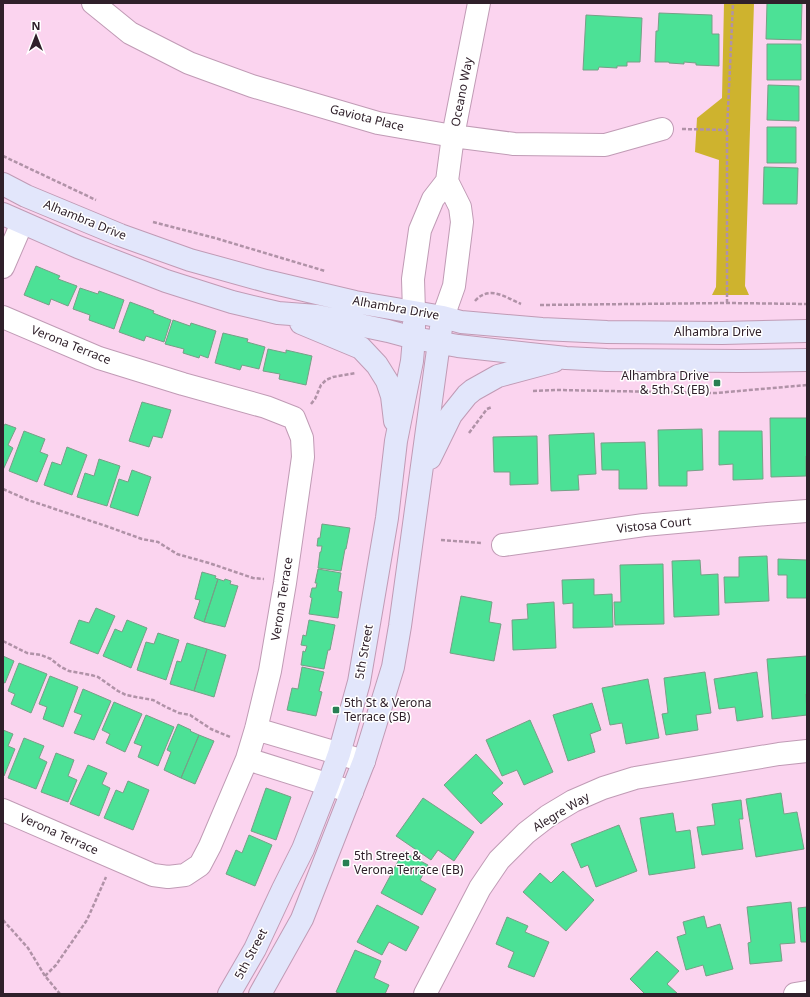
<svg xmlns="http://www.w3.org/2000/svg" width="810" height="997" viewBox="0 0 810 997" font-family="'Noto Sans',sans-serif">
<rect width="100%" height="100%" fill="#fbd4ef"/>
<path fill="#ceb32e" d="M724 3H754L745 286 749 295H712L716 287 719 160 695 152 697 118 722 98Z"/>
<path fill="#4ce196" stroke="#779f87" d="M767 3H802L801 40 766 39Z
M659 13 712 15V34H719V66L696 65V63L684 62V64L669 63V62H655L656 31H658Z
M586 15 642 18 640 62H627V66H617V68L599 67 598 70H583Z
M767 44H801V80H767Z
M768 85 799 86V121L767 120Z
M767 127H796V163H767Z
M764 167 798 168 797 204H763Z
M36 266 60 276 58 279 77 286 68 306 51 299 49 305 24 295Z
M80 288 98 294 99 291 124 300 114 329 89 320 90 315 73 309Z
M130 302 154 311 153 313 171 320 164 342 146 336 144 341 119 332Z
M173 320 190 326 191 323 216 331 208 358 200 355 199 358 183 353 184 349 165 344Z
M223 333 248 339 247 342 265 347 259 369 242 365 240 370 215 363Z
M268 349 286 353V350L312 356 306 385 279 379 280 374 263 371Z
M142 402 171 410 162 438 153 436 149 447 129 441Z
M770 418H807V456H806V476L771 477Z
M5 424 16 428 8 445 13 448 3 470V425L4 426Z
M702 429 703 470 687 471V486H659L658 430Z
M24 431 45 439 40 452 48 455 37 482 9 471Z
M719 431H762L763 479 733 480V464L719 465Z
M594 433 596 474 578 475 579 490 551 491 549 435Z
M537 436 538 484 510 485V472H494L493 437Z
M645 442 647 489H619V470H602L601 443Z
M67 447 87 455 72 495 44 485 52 462 61 465Z
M99 459 120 466 107 506 77 497 85 473 94 476Z
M132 470 151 477 138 516 110 507 119 479 128 482Z
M322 524 350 528 346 549H345L341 571 318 568 320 552H321L322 546H317L318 538H320Z
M767 556 769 601 725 603 724 577H739V557Z
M778 559 807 560V598H787V575H778Z
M700 560 701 575 718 574 719 615 674 617 672 561Z
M663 564 664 624 615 625 614 602H621L620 565Z
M318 569 341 573 338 591 342 592 338 618 309 614 312 598 310 597 312 588H316L317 583H315Z
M202 572 216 576 215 578 218 579 204 622 194 618 200 600 195 599Z
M218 579 224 581 225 579 231 581 230 584 238 586 225 627 204 622Z
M594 579V595L612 594 613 627 573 628V603L563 604 562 580Z
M461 596 492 602 489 622 501 624 494 661 450 653Z
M554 602 556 648 513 650 512 620 528 619 527 604Z
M96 608 115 616 98 654 70 643 79 620 89 623Z
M127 620 147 628 131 668 103 656 115 629 122 632Z
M309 620 335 625 330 650H328L324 669 301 665 303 651 305 652 307 646 301 645 303 635 306 636Z
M158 633 179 640 166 680 137 670 146 642 154 644Z
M187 643 207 649 194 691 170 684 177 661 181 662Z
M207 649 226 655 214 697 194 691Z
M3 656 14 661 5 683 3 682Z
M807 656V694H806L807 715 772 719 767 659Z
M19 663 47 674 31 713 11 704 15 694 8 691Z
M302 667 324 672 319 691 322 692 316 716 287 710 292 688 298 689Z
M705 672 711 713 696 715 698 730 666 735 662 714 668 713 664 678Z
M757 672 763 717 737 721 735 707 719 709 714 679Z
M50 676 78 687 63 727 43 719 47 707 39 704Z
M648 679 659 738 626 744 622 723 610 725 602 688Z
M83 689 111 701 94 740 74 733 82 715 74 712Z
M114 702 142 714 125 752 106 743 110 734 102 730Z
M592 703 601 730 590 734 595 752 568 761 553 715Z
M146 715 174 727 158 766 138 757 142 746 134 743Z
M530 720 553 772 524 785 517 770 502 776 486 740Z
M178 724 191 730 190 731 199 735 181 778 164 770 171 752 167 750Z
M3 730 13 734 8 746 15 749 4 776H3Z
M199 735 214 741 195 784 181 778Z
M24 738 44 746 39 758 47 762 36 789 8 778Z
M56 753 74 760 68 776 77 780 68 802 41 792Z
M476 754 503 783 492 793 503 804 481 824 444 785Z
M88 765 107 773 102 784 110 788 99 816 70 804Z
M128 781 149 790 133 830 104 818 116 790 123 793Z
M266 788 291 797 276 840 251 831Z
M781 793 784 814 797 812 804 849 756 857 746 799Z
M423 798 474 832 454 861 438 850 431 860 396 836Z
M741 800 743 819H739L743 849 702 855 697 827 715 825 712 804Z
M673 813 676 832 690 830 695 868 649 875 640 818Z
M619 825 637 871 596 887 588 865 581 868 571 844Z
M249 835 272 845 255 886 226 874 236 850 242 853Z
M403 852 428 865 420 880 436 889 422 915 381 893Z
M563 871 594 900 566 931 523 892 540 873 551 883Z
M791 902 795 943 780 944 782 961 750 964 748 943 751 942 747 907Z
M377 905 419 927 406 951 389 942 382 955 357 942Z
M807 907V942H801L798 908Z
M704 916 707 928 720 924 733 969 706 976 703 965 686 970 677 937 686 934 683 922Z
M507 917 528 926 525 932 549 942 534 977 508 967 514 952 496 944Z
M355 950 381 961 374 978 389 985 385 994H341L336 992Z
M657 951 679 971 667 984 678 994H645L630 979Z"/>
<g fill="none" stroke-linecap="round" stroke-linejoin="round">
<g stroke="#c09bb5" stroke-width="24">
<path id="minor" d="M93 3 130 33 189 63 252 86 378 123 453 136 514 144 605 145 662 129
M3 267 22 223
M414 312 413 279 420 230 433 199 447 181 453 136 479 3
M3 317 99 358 183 384 266 407 294 418 302 438 303 457 285 583 270 671 256 729 247 759 210 846 200 865 185 875 168 877 153 875 3 810
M443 317 454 286 462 222 460 207 447 181
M503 545 644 525 767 514 807 511
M256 729 364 761
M247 759 352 792
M425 994 480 888 499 860 526 833 548 816 573 801 603 788 635 778 779 754 807 751
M795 994 807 992"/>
</g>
<g stroke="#c09bb5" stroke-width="24">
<path id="secondary" d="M3 184 26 196 120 235 190 260 266 281 355 302 443 317 461 322 542 329 607 332 722 333 807 331
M3 214 78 247 166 281 232 302 278 313 317 316 388 331 414 338 458 346 566 358 607 360 740 361 807 360
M301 323 361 348 377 365 387 381 392 396 395 421
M430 458 451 415 467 395 473 390 498 376 554 361
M229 994 255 949 283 889 303 849 328 785 339 754 359 682 387 518 396 441 412 361 414 338V323
M260 994 302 919 364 761 393 667 400 626 441 328"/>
</g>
<path stroke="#b092a7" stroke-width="2.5" stroke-dasharray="4 2" stroke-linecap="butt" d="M682 129 727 130
M3 156 96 200
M153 222 215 238 325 271
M475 301C489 285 505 297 521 304
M727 303V130L733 3
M540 305 727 303 807 304
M533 391 557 390 716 393 807 385
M311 404 315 399 321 385 326 380 333 377 356 373
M469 433 487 409 492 407
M3 489 28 500 106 526 142 539 158 542 177 554 209 563 253 578 264 579
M441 540 482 543
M3 641 27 653 41 655 51 659 61 667 69 671 91 675 98 677 118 691 126 695 136 697 153 700 166 707 179 713 190 715 211 729 230 737
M3 920 28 948 45 976 60 994
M45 976 56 965 87 920 106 877"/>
<use href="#minor" stroke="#fff" stroke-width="22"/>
<use href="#secondary" stroke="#e2e6fb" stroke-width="22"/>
</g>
<g fill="#287f53" stroke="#fff" stroke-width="1.5">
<rect x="713" y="379" width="8" height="8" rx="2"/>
<rect x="332" y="706" width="8" height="8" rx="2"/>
<rect x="342" y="859" width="8" height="8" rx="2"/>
</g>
<g text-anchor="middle" stroke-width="3" stroke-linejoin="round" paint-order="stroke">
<g font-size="12" fill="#2f202a" stroke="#fff">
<text transform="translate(462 92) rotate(-79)" y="4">Oceano Way</text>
<text transform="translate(367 118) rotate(14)" y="4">Gaviota Place</text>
<text transform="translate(85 220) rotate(22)" y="4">Alhambra Drive</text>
<text transform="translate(396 308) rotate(10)" y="4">Alhambra Drive</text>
<text x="718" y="336">Alhambra Drive</text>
<text transform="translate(71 345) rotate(22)" y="4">Verona Terrace</text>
<text transform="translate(654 525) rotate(-6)" y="4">Vistosa Court</text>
<text transform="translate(282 599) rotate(-81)" y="4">Verona Terrace</text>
<text transform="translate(364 652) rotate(-80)" y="4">5th Street</text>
<text transform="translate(561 812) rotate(-31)" y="4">Alegre Way</text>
<text transform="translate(59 834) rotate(24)" y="4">Verona Terrace</text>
<text transform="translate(251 954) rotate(-62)" y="4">5th Street</text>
</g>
<g font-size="12" fill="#2f202a" stroke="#fff" text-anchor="start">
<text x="709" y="380" text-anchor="end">Alhambra Drive<tspan x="709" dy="14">&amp; 5th St (EB)</tspan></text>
<text x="344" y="707">5th St &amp; Verona<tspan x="344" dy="14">Terrace (SB)</tspan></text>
<text x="354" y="860">5th Street &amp;<tspan x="354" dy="14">Verona Terrace (EB)</tspan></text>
</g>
</g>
<rect width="810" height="997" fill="none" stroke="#2f202a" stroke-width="8"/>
<g transform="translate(36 36)" stroke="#ffffff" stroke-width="3" paint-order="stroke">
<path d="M0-3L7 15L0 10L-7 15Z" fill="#2f202a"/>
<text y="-6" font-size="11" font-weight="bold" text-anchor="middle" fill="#2f202a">N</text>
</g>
</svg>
